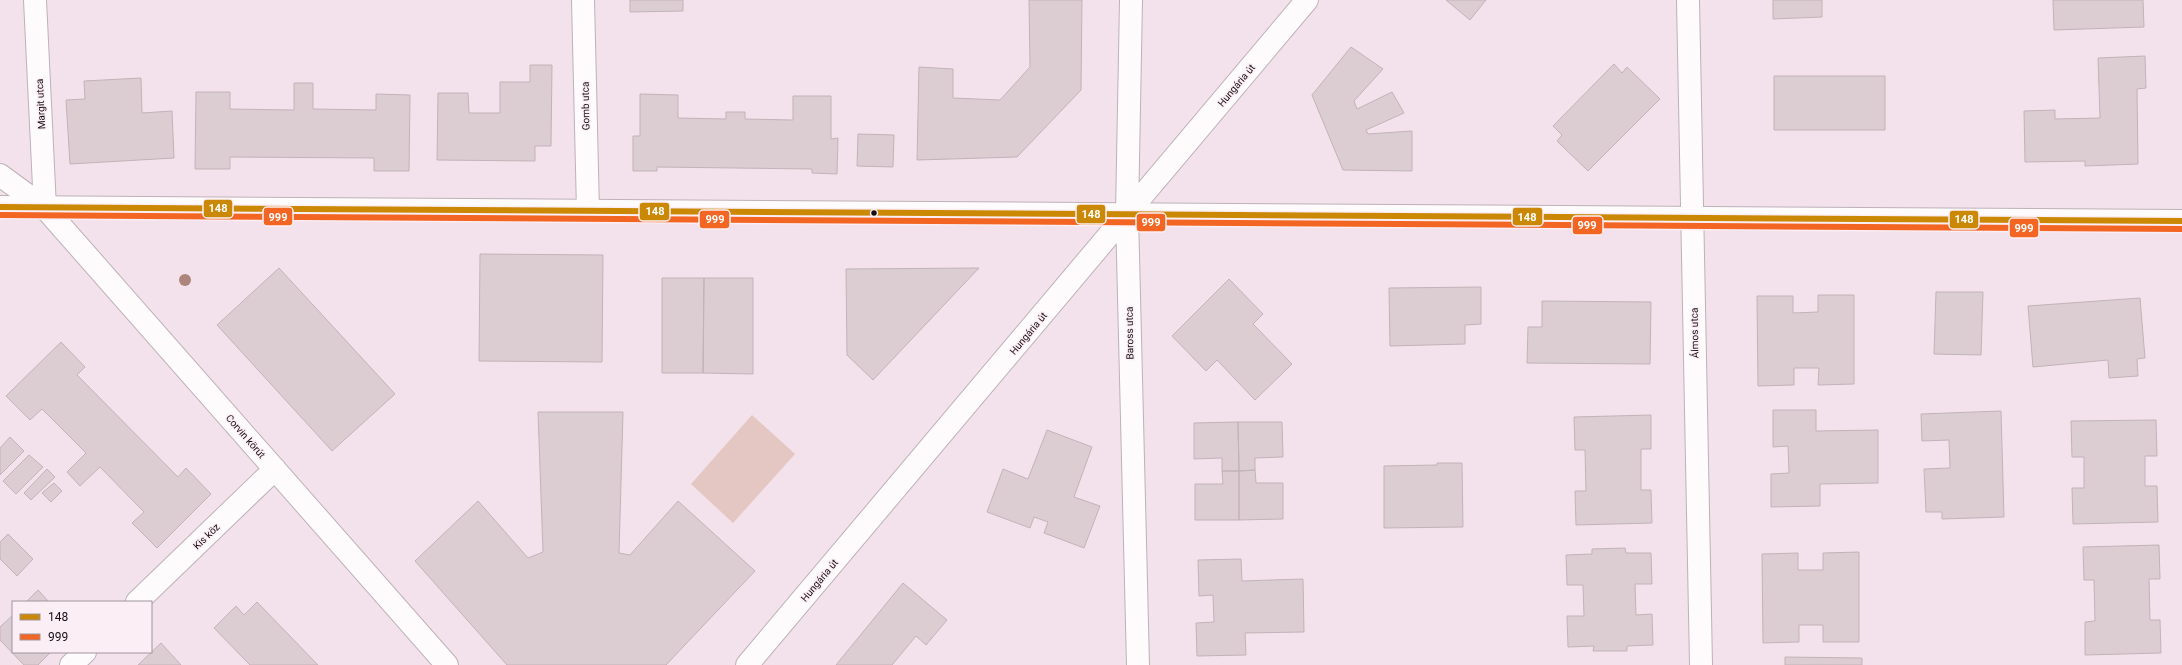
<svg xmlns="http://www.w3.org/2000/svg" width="2182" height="665" viewBox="0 0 2182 665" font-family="Roboto,sans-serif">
<rect width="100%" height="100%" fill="#f3e2eb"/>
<path fill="#e4c6c2" d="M752 415 795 454 733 523 691 484Z"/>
<path fill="#dbcdd2" stroke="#c2b3b8" d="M630 0H683V11L630 12Z
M1029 0H1082L1081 90 1017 157 917 160 919 67 953 69V98L1000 100 1030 67Z
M1446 0H1486L1470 20Z
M1773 0H1822V17L1773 19Z
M2053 0H2143L2144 27 2054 30Z
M1351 47 1383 69 1354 101 1357 109 1392 92 1404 113 1366 130 1368 134 1412 131V171L1343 170 1312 95Z
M2145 56 2146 88 2137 89 2138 164 2085 166V161L2025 162 2024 111 2055 110V119L2100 118 2098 58Z
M1614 64 1622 73 1627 67 1660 99 1588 171 1557 141 1562 135 1553 126Z
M530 65H552L551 146H535V161L437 160 438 93H468L469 113H500V82H530Z
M1774 76H1885V130H1774Z
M141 78 142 113 172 111 174 158 70 164 66 100 85 99 84 81Z
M294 83H313V109L376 110V94L410 95 409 171H374V158L230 157V169H195L196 92H230V109L294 110Z
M640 94 678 95V118L726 119V112H745V119L793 120V96H831V139L838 138 837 174 812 173V169L657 167V171H633V136H640Z
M858 134 894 135 893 167 857 166Z
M480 254 603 255 602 362 479 361Z
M279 268 395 394 332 451 217 325Z
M979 268 873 380 847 355 846 269Z
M662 278H704L703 373H662Z
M704 278H753V374L703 373Z
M1229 279 1263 314 1253 324 1292 364 1255 400 1217 360 1206 371 1172 336Z
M1481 287V324L1465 325V344L1390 346 1389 288Z
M1936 292H1983L1981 355 1934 354Z
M1818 295H1854V384L1818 385 1819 368H1794V385L1758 386 1757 296H1793V313L1818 312Z
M2140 298 2145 358 2137 359 2138 376 2109 378 2108 360 2033 367 2028 306Z
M1542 301 1651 302 1650 364 1527 363 1528 327H1542Z
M61 342 85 367 77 375 178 477 186 468 211 494 157 548 132 523 144 512 100 467 80 486 67 472 86 453 42 409 30 420 6 396Z
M1773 410H1816V431L1878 430V483L1820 484V506L1771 507V474L1789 473 1788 446 1773 447Z
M2001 411 2004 517 1942 519V512H1926L1924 469 1950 468 1949 440 1922 441 1921 414Z
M538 412H623L619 553 630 555 678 501 755 571 666 665H507L415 561 478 501 528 558 543 552Z
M1651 415V449H1641V490H1651L1652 523 1576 525 1575 491H1586L1585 450H1575L1574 417Z
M2156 420 2157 456H2145V486H2157L2158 522 2073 524 2072 488H2084V457H2072L2071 421Z
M1238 422H1282L1283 457 1255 458V470L1239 471Z
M1238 422 1239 471H1222V458L1194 459V423Z
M1047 430 1092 447 1074 497 1100 506 1084 548 1044 533 1048 522 1034 517 1030 528 987 512 1003 469 1028 479Z
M10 437 24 451 0 475V448Z
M29 455 43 467 16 494 3 481Z
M1437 463H1462L1463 527 1384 528V466L1437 465Z
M47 469 55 477 31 500 24 493Z
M1255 470 1256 483H1283V519L1239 520V471Z
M1222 471H1239V520H1195V484H1223Z
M54 483 62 491 51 502 42 493Z
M8 534 33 559 17 576 0 559V542Z
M2159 545 2160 579H2149L2150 620H2160L2161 653 2085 655V622L2095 621 2094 580H2084L2083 547Z
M1625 548 1626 553H1651L1652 584H1635L1636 615 1652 614 1653 645 1627 646V651H1593L1594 646 1568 647 1567 616H1584L1583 585H1567L1566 555 1592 554V549Z
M1859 552V642H1823V625H1799V642L1763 643 1762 554 1798 553V570H1823V553Z
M1241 559 1242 581 1303 579 1304 632 1245 633 1246 655 1197 656 1196 623 1214 622 1213 595 1199 596 1198 560Z
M903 583 947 620 926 645 916 636 892 665H836Z
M38 590 49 602H26Z
M257 602 318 665H250L214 628 236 606 244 615Z
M13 615V652H51L38 665H24L0 640V627Z
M161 643 181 665H138Z
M1785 657 1862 658V665H1785Z"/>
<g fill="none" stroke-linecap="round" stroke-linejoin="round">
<g stroke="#beb1b8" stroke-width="24">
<path id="minor" d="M35 0 45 208
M583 0 588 211
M1131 0 1127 214 1138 665
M1688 0 1701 665
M0 175 45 208 447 665
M137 602 275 469
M71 665 85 652
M747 665 1307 0"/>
</g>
<g stroke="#beb1b8" stroke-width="24">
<path id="tertiary" d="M0 207 2182 221"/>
</g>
<use href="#minor" stroke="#fdfbfc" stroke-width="22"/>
<use href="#tertiary" stroke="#fdfbfc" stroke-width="22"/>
<g stroke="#fbeff5" stroke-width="9">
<path id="bus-1" d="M0 207 2182 221"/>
</g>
<g stroke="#fbeff5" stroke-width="9">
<path id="bus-2" d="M0 215 2182 229"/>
</g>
<use href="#bus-1" stroke="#ca8804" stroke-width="6"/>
<use href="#bus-2" stroke="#f26522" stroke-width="6"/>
</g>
<circle fill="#ac867c" cx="185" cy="280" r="6"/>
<circle fill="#170e13" stroke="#fbeff5" stroke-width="1.5" cx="874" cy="213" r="3.5"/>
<g text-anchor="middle" stroke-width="3" stroke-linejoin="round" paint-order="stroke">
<g font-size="10" fill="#170e13" stroke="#fbeff5">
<text transform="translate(1236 85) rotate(-50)" y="4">Hungária út</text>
<text transform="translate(40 104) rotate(-93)" y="4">Margit utca</text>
<text transform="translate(585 106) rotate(-91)" y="4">Gomb utca</text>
<text transform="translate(1028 333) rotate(-50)" y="4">Hungária út</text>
<text transform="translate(1129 333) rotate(-91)" y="4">Baross utca</text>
<text transform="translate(1694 333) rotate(-91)" y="4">Álmos utca</text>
<text transform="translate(246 436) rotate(49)" y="4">Corvin körút</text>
<text transform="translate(206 536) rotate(-44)" y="4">Kis köz</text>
<text transform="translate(819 580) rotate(-50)" y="4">Hungária út</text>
</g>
</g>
<g stroke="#fbeff5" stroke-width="1.5">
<rect x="203" y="199" width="30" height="19" rx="4" fill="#ca8804"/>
<rect x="639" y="202" width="31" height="19" rx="4" fill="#ca8804"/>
<rect x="1076" y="204" width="30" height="20" rx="4" fill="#ca8804"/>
<rect x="263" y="207" width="30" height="19" rx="4" fill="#f26522"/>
<rect x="1512" y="207" width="31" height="19" rx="4" fill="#ca8804"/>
<rect x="699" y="210" width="31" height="19" rx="4" fill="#f26522"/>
<rect x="1949" y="210" width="30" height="19" rx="4" fill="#ca8804"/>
<rect x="1136" y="213" width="30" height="19" rx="4" fill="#f26522"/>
<rect x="1572" y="216" width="31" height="19" rx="4" fill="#f26522"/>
<rect x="2009" y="218" width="30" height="20" rx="4" fill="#f26522"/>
</g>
<g font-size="11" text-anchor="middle" font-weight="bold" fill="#fff">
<text x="218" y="212">148</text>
<text x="655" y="215">148</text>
<text x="1091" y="218">148</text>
<text x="278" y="221">999</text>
<text x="1527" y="221">148</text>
<text x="715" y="223">999</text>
<text x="1964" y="223">148</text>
<text x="1151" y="226">999</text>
<text x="1587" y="229">999</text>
<text x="2024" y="232">999</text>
</g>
<rect x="12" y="601" width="140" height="52" fill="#fbeff5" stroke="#a0959b"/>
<rect x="20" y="614" width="20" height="6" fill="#ca8804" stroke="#a0959b"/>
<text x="48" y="621" font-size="12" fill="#170e13">148</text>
<rect x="20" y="634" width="20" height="6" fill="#f26522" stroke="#a0959b"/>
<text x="48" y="641" font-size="12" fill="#170e13">999</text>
</svg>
